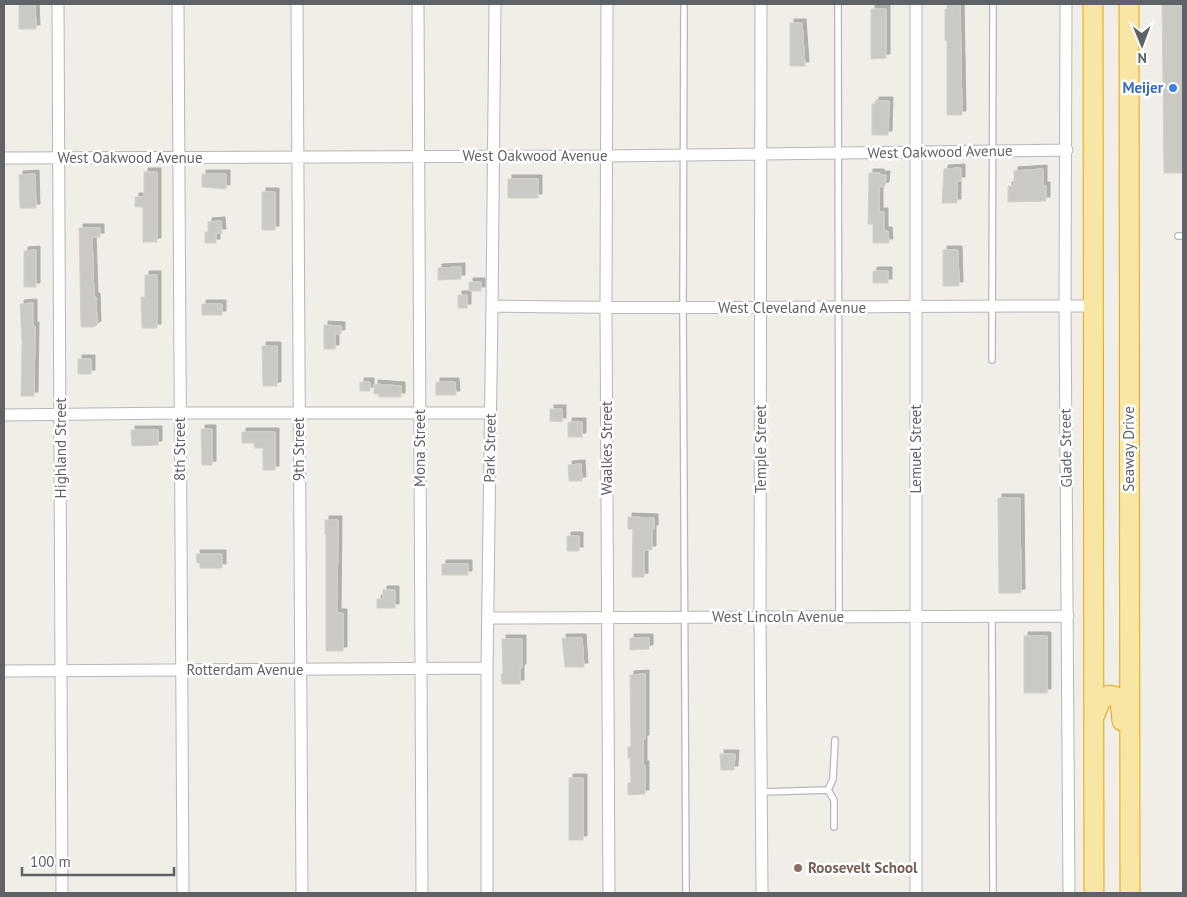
<svg xmlns="http://www.w3.org/2000/svg" width="1187" height="897" viewBox="0 0 1187 897" font-family="'PT Sans',sans-serif">
<defs>
<filter id="shadow"><feDropShadow dx="4" dy="-4" stdDeviation="0" flood-color="#0004"/></filter>
</defs>
<rect width="100%" height="100%" fill="#f0eee7"/>
<path fill="#cbc9c4" stroke="#d4d0c6" filter="url(#shadow)" d="M19 4H35L36 29H19Z
M947 4H960L962 115H947V41L945 40V9H947Z
M1162 4H1183V173H1164Z
M871 9H886V58L871 59Z
M790 23H802L805 66H790Z
M875 101H889L888 135H872V104H875Z
M961 168V181H957V203H942L944 169Z
M1043 169V186H1046V201L1008 202V186H1014V171Z
M144 172H157V242H143V207H135V197H143L144 195Z
M869 173H880V175H886L885 186 879 187V212H884V231H888L889 243H873V224H868Z
M35 174 36 208H20L19 175Z
M202 174H226V189L202 187Z
M508 179H538V198H508Z
M262 192H275V230H262Z
M221 221 222 233H216V243H205V232H208V222Z
M79 228H100V237H92L94 297H96L97 325 93 327H81Z
M36 250V287H24V251Z
M943 250H958L959 286H943Z
M461 267V279L438 280V268Z
M873 271H888V283H873Z
M145 275H157V328H142L141 297H145Z
M469 282H481V291H469Z
M458 295H467V308H458Z
M33 303V326H35L34 396H21L22 342 20 304Z
M202 304H222V315H202Z
M324 325 341 326V334H335V349H324Z
M262 346H277V386H263Z
M78 359H91V374H78Z
M360 382H370V391H360Z
M436 382H455L456 395H436Z
M374 384 401 386V397H379V394H374Z
M550 409H562V422L550 421Z
M568 422H582V437H568Z
M201 429H212V465H202Z
M131 430H158V445L132 446Z
M242 432H275V470H263V448H254V443H242Z
M581 464 582 481H569L568 465Z
M998 498H1020L1021 593H999Z
M628 517 654 518V529H652V550H644V577H632L633 529H628Z
M325 520H338L337 613H343V651H326V534H325Z
M567 536H579V551H567Z
M196 554H222V568H200V563H197Z
M442 564H468V575H442Z
M383 590H395V608H377V599H383Z
M1024 636H1047V693H1024Z
M562 638H582L584 667H565Z
M630 638H649V649L630 650Z
M502 639H522V668H520V684H502L501 674H503Z
M645 674V739H643V765H645V794L628 795V783H631L630 758H628V747H631L630 675Z
M720 754H735L734 770H721Z
M569 778H583V840H569Z"/>
<g fill="none" stroke-linecap="round" stroke-linejoin="round">
<g stroke="#b4b7bb" stroke-width="8">
<path id="service" d="M684 4 683 309 686 893
M838 4 839 617
M1178 236H1183
M992 360 993 4
M992 617 993 893
M828 790 834 800V827
M761 792 828 790 833 779 835 740"/>
</g>
<g stroke="#b4b7bb" stroke-width="13">
<path id="minor" d="M58 4 62 893
M178 4 183 893
M297 4 302 893
M418 4 422 893
M607 4 606 308 609 893
M761 4 760 617 762 893
M916 4V893
M1066 4 1065 306 1069 893
M4 158 608 156 1067 150
M492 306C692 310 892 305 1092 306
M4 415 180 413H490
M488 618 1068 616
M4 671 487 668
M487 893V668L492 306 495 4"/>
</g>
<g stroke="#e9a40e" stroke-width="21">
<path id="trunk" d="M1093 4 1094 893
M1129 4 1130 893
M1095 715 1101 700 1109 695 1115 696 1120 701 1122 721"/>
</g>
<use href="#service" stroke="#fff" stroke-width="5.5"/>
<use href="#minor" stroke="#fff" stroke-width="11"/>
<use href="#trunk" stroke="#f8e6a4" stroke-width="19"/>
</g>
<circle fill="#3f7fe0" stroke="#fff" stroke-width="2" cx="1173" cy="88" r="5"/>
<circle fill="#8d6e63" stroke="#fff" stroke-width="2" cx="798" cy="868" r="5"/>
<g text-anchor="middle" stroke-width="5" stroke-linejoin="round" paint-order="stroke">
<g font-size="15" font-weight="bold" fill="#366cbe" stroke="#fff" text-anchor="end">
<text x="1163" y="93">Meijer</text>
</g>
<g font-size="15" fill="#5f6266" stroke="#fff">
<text transform="translate(940 152) rotate(-1)" y="5">West Oakwood Avenue</text>
<text x="535" y="161">West Oakwood Avenue</text>
<text x="130" y="163">West Oakwood Avenue</text>
<text x="792" y="313">West Cleveland Avenue</text>
<text transform="translate(61 448) rotate(-90)" y="5">Highland Street</text>
<text transform="translate(420 448) rotate(-90)" y="5">Mona Street</text>
<text transform="translate(490 448) rotate(-89)" y="5">Park Street</text>
<text transform="translate(607 448) rotate(-90)" y="5">Waalkes Street</text>
<text transform="translate(1066 448) rotate(-91)" y="5">Glade Street</text>
<text transform="translate(180 449) rotate(-90)" y="5">8th Street</text>
<text transform="translate(299 449) rotate(-90)" y="5">9th Street</text>
<text transform="translate(761 449) rotate(-90)" y="5">Temple Street</text>
<text transform="translate(916 449) rotate(-90)" y="5">Lemuel Street</text>
<text transform="translate(1129 449) rotate(-90)" y="5">Seaway Drive</text>
<text x="778" y="622">West Lincoln Avenue</text>
<text x="245" y="675">Rotterdam Avenue</text>
</g>
<g font-size="15" font-weight="bold" fill="#785e54" stroke="#fff" text-anchor="start">
<text x="808" y="873">Roosevelt School</text>
</g>
</g>
<rect width="1187" height="897" fill="none" stroke="#5f6266" stroke-width="10"/>
<g transform="translate(1142 45) rotate(179)" stroke="#ffffff" stroke-width="4" paint-order="stroke">
<path d="M0-4L9 19L0 12L-9 19Z" fill="#5f6266"/>
<text y="-8" font-size="14" font-weight="bold" text-anchor="middle" fill="#5f6266">N</text>
</g>
<path d="M22 867v8h152v-8" fill="none" stroke="#5f6266" stroke-width="2.5"/>
<text x="30" y="867" font-size="15" fill="#5f6266" stroke="#ffffff" stroke-width="4" paint-order="stroke">100 m</text>
</svg>
